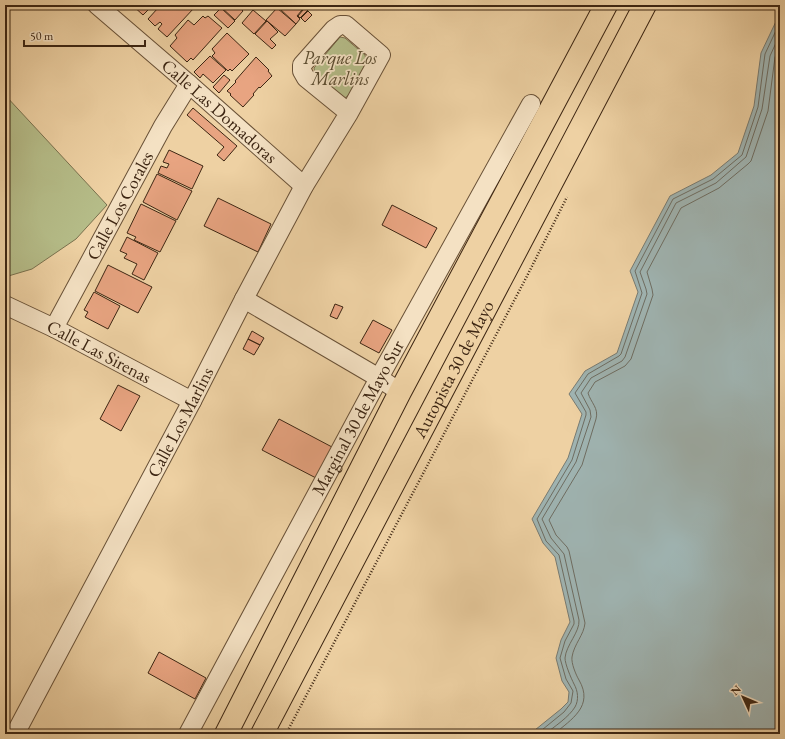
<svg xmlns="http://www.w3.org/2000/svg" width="785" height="739" viewBox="0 0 785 739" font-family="'EB Garamond',serif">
<rect width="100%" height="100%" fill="#eed1a3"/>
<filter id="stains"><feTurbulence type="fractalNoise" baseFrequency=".005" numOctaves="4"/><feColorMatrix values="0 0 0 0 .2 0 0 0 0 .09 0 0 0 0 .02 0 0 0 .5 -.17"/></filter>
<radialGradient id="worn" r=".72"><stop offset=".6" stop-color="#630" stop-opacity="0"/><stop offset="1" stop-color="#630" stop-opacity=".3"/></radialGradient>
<path fill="#b5bc88" stroke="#79714e" d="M340 37 345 38 365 55 366 60 365 65 349 95 345 98 339 95 315 74 314 68Z
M5 95 107 205 76 239 32 269 5 277Z"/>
<path fill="#9fb4b2" stroke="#787b72" d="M780 13V734H530L561 709 568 702 569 692 562 681 556 658 561 640 570 622 555 557 543 543 532 519 568 458 582 414 569 394 585 371 617 353 638 292 630 271 670 196 711 175 738 153 754 106 761 53Z"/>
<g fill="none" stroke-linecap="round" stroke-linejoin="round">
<path stroke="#6e6d62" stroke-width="1" d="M537 734 564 712 571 703 573 691 566 679 560 658 565 641 574 624V621L559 555 546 541 537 519 572 460 586 415V412L575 393 588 374 619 356 621 354 642 293 635 271 673 199 713 179 742 155 758 107 765 54 780 22
M545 734C554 727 569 717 575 707 579 700 578 691 574 684 571 678 565 664 565 658 566 645 580 632 579 620L564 554 551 538 542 519 576 462 591 417 590 410 581 393 591 378 622 361 625 357 647 294 646 289 640 272 676 203 716 183 746 157 762 109 770 56 780 34
M554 734C572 719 594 706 579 680 576 675 571 663 572 657 574 644 584 635 585 623L569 551 567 547 556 535 549 520 582 465 596 419C599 408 591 403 588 393L595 382 625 366 631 359 653 295 652 289 647 272 681 208 719 188 748 164 751 161 768 111 775 57 780 48"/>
</g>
<path fill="#e8a481" stroke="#3d2613" d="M132 5H153L143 15Z
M165 5H190L194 8 167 37 158 29 162 24 160 22 155 26 148 19 158 8 160 10Z
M214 5H239L238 6 243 11 235 20 220 6 218 9Z
M280 5H296L302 10 297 16 300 19 296 24 278 7Z
M298 5H313L300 18 298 16 303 10Z
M221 8 235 21 228 28 214 15Z
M277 8 296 24 285 36 266 20Z
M253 10 266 21 254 34 242 23Z
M308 11 312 15 305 22 301 18Z
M203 16 205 18 208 16 222 28 193 60 191 58 187 62 170 46 177 38 175 35 188 20 194 25Z
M267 21 278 32 270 39 276 45 272 49 255 34Z
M227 33 249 54 232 71 230 69 228 71 212 56 215 53 212 49Z
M210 56 226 70 213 83 203 74 200 78 194 72Z
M256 57 269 70 268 71 272 76 260 88 259 87 253 94 254 95 243 107 230 95 231 94 227 91 236 82 235 81Z
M224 75 230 80 219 93 213 87Z
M193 108 237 146 224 161 217 155 224 147 187 115Z
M169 150 203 166 192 189 158 173 161 166 167 168 169 164 163 162Z
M157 174 192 191 177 220 143 202Z
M218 198 271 224 258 252 204 226Z
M141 204 176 221 160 252 134 240 136 237 127 233Z
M392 205 437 228 426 248 382 225Z
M127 237 158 253 144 280 132 274 137 264 124 258 127 254 120 251Z
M108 265 152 287 138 313 95 291Z
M94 292 120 306 108 329 85 317 88 312 84 310Z
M335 304 343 307 337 319 330 316Z
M373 320 392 330 379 353 360 343Z
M252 331 264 338 260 345 248 339Z
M248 339 260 345 254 355 243 349Z
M118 385 140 396 121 431 100 419Z
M279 419 332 447 316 478 262 450Z
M159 652 206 678 195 699 148 673Z"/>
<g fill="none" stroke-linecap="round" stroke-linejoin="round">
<g stroke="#695137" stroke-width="20">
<g id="minor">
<path id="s1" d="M97 5 189 84 304 186"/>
<path d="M244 299 379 378 400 392"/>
<path id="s2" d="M5 305 54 328 192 401"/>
<path id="s3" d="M54 328 163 126 189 84"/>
<path id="s4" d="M15 734 192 401 244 299 304 186 349 113 381 55 346 25H340L334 29 302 65V71L306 78 349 113"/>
<path id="s5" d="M188 734 379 378 531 104"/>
</g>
</g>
<g stroke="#3d2613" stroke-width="24">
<g id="trunk">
<path d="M226 734 400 392 606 5"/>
<path id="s6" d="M262 734 645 5"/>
</g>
</g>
<path stroke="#3d2613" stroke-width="2.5" stroke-dasharray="1 2" stroke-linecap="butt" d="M286 734 526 278 567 197"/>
<use href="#minor" stroke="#f4e1c3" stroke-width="18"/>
<use href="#trunk" stroke="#eed1a3" stroke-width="22"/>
</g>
<g text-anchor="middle" stroke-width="3.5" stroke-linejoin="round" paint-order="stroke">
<g font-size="18" font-style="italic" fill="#5b4c30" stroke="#f4e1c3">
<text x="340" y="64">Parque Los<tspan x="340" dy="21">Marlins</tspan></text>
</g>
<g font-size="18" fill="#3d2613" stroke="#f4e1c3">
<text dy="6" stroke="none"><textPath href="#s1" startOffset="162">Calle Las Domadoras</textPath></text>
<text dy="6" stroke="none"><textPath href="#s3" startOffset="139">Calle Los Corales</textPath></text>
<text dy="6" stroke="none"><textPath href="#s2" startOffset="105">Calle Las Sirenas</textPath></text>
<text dy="6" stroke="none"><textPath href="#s6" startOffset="412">Autopista 30 de Mayo</textPath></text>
<text dy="6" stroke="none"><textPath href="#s5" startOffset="359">Marginal 30 de Mayo Sur</textPath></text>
<text dy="6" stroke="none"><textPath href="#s4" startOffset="353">Calle Los Marlins</textPath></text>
</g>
</g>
<rect width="785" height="739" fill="none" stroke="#eed1a3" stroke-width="20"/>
<rect x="6" y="6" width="773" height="727" fill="none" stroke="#3d2613" stroke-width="2"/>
<rect x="10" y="10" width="765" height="719" fill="none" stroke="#3d2613"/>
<g transform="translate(743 697) rotate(314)" stroke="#f4e1c3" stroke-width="3" paint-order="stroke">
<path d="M0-3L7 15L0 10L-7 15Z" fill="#3d2613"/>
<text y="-6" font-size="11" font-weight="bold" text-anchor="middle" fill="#3d2613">N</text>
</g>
<path d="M24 40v6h121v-6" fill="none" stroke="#3d2613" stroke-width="2"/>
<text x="30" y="40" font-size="12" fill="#3d2613" stroke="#f4e1c3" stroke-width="3" paint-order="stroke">50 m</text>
<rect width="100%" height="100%" filter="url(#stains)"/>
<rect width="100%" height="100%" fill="url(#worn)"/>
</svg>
